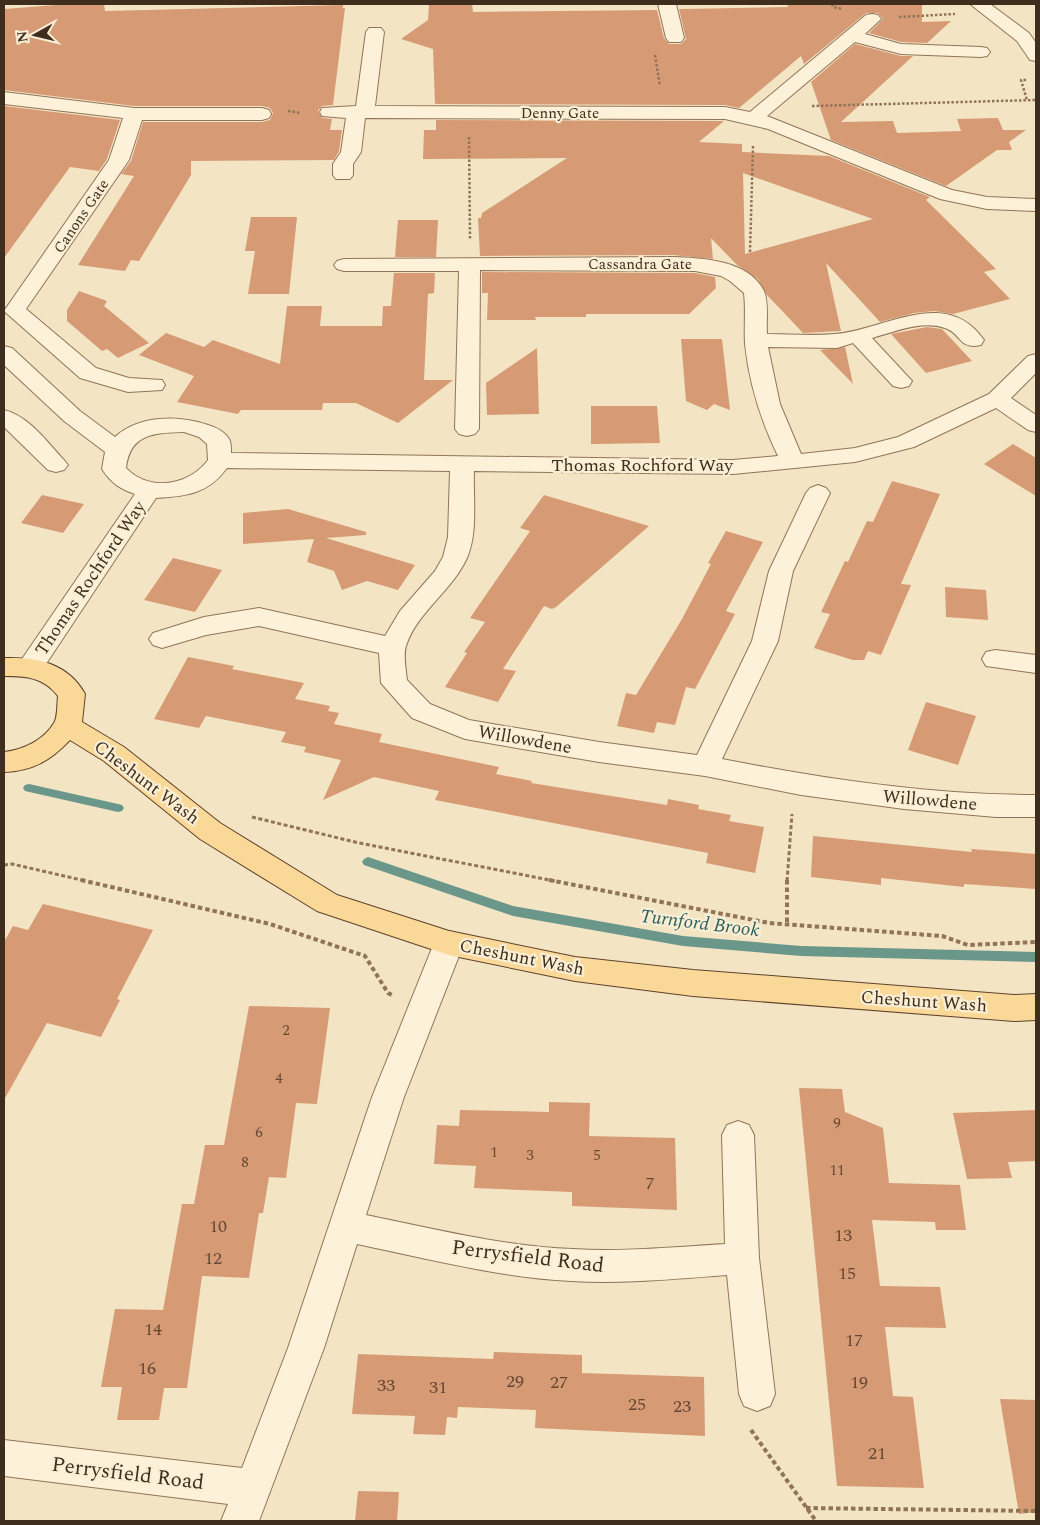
<svg xmlns="http://www.w3.org/2000/svg" width="1040" height="1525" viewBox="0 0 1040 1525" font-family="Spectral,serif">
<rect width="100%" height="100%" fill="#f3e4c4"/>
<g fill="none" stroke-linecap="round" stroke-linejoin="round">
<path fill="#6b968a" fill-rule="evenodd" d="M29 784 118 804 122 805 124 808 122 811 118 812 25 791 23 788 25 785Z
M368 857 513 906 683 936 801 946 1036 952V962L801 956 683 946 513 916 364 865 362 862 364 859Z"/>
</g>
<path fill="#d69b75" fill-rule="evenodd" d="M69 4H104L105 11 343 5V8H345L333 105 322 106 318 111 322 118 332 119 330 130H342L339 151 334 160 191 161V175L139 261 131 260 125 271 78 265 134 176 121 174 131 161 143 122H262L270 120 273 113 270 108 262 106H134L4 90V9Z
M438 4H472L473 12 657 10 664 38 669 44H681L686 39 679 9H682L788 7 787 4H922V22L951 21 927 43 901 42 869 33 883 19 878 13H866L804 64 801 56 739 108 725 105 435 104 433 49 401 39 428 20 429 5Z
M855 44 901 56H913L841 122 893 121 897 133 961 131 957 119 998 118 1003 130H1026L1009 142 1012 150H997L946 186 831 140 811 82Z
M4 106 120 120 107 159 99 171 70 167 4 258Z
M436 120 724 121 699 142 742 144V152L829 156 930 197 926 200 996 269 984 272 1010 299 953 314 934 311 914 313 880 322 826 263 841 331 803 333 767 295 758 279 737 265 711 238 713 259 673 255 480 256 478 218H481L482 213 567 158 423 159 424 130H436ZM743 173 873 219 745 254Z
M251 217H297L289 294H248L255 251H245Z
M398 220H438L436 257H395Z
M482 272 695 273 715 277 716 288 689 314H586V317H535L536 320H487L488 293H482Z
M394 273H435L434 293 428 294 424 380H453L398 423 356 403H323L322 410H241L238 414 177 402 194 376 139 355 166 333 204 347 213 340 280 364 287 306H322L320 326H382L383 306H391Z
M79 291 107 301 104 306 149 343 118 358 107 349 102 351 67 321V310Z
M927 327 942 329 972 361 926 373 891 334Z
M681 339H722L730 410 714 404 707 410 686 401Z
M845 347 853 384 820 350Z
M537 348 539 414 487 415 486 383Z
M591 406H657L660 443 591 444Z
M1013 444 1036 458V496L984 464Z
M892 481 940 494 901 584 911 585 881 655 868 651 864 660H853L814 648 830 614 821 612 845 561 848 562 867 521 873 522Z
M42 495 84 504 63 533 21 523Z
M544 495 649 526 556 607 552 609 544 606 503 669 516 671 498 702 445 687 467 653 464 652 485 622 470 618 530 531 520 528Z
M288 509 366 532V535L326 538 415 565 398 590 367 581 342 590 334 571 307 562 314 539 243 544V513Z
M726 531 763 542 726 611 735 614 695 689 686 687 675 725 657 722 654 733 617 726 626 693 636 695 682 619 711 564 708 563Z
M173 558 222 570 195 612 144 600Z
M945 587 986 590 988 620 946 617Z
M188 657 234 666 232 669 304 683 295 699 330 706 328 711 339 713 334 724 382 734 379 742 499 767 496 774 532 781 531 783 667 805 668 799 699 805 698 809 731 815 729 821 764 827 755 873 706 863 708 853 435 800 439 791 374 777 323 800 341 760 304 752 306 747 281 742 286 732 206 716 199 728 154 719Z
M926 702 976 716 958 765 908 750Z
M813 836 972 852 971 849 1036 854V889L964 884V887L881 878V885L811 877Z
M43 904 153 930 117 999 120 1000 101 1037 47 1023 4 1100V942L13 926 28 930Z
M249 1006 330 1008 317 1104 296 1103 286 1178 269 1177 263 1213H259L249 1278 202 1276 187 1388H164L159 1420H117L122 1387H101L115 1309 163 1310 182 1204H194L205 1145H224Z
M799 1088 842 1089 845 1112 883 1128 889 1183 960 1185 966 1230H936L935 1222 872 1220 880 1286 940 1287 946 1328 885 1327 893 1396 913 1397 924 1488 837 1486Z
M549 1102 590 1103 589 1136 675 1138 677 1210 572 1206V1192L474 1188 476 1166 434 1164 437 1125 459 1126 460 1110 549 1112Z
M1036 1110V1161L1008 1162 1012 1178 967 1179 953 1113Z
M494 1352 582 1355V1373L704 1377 705 1436 535 1428 536 1410 458 1407 457 1418 447 1417 445 1435 413 1434 415 1416 352 1414 358 1354 493 1359Z
M1000 1399 1036 1400V1512L1019 1514Z
M358 1491 399 1492 397 1521H355Z"/>
<g fill="none" stroke-linecap="round" stroke-linejoin="round">
<g stroke="#917457" stroke-width="2">
<path id="minor" d="M658 4H676L684 38 681 42H669L666 38Z
M970 4H990L1029 33 1036 43V61L1030 60 1017 41Z
M872 14 878 15 881 19 865 34 901 44 981 47 987 48 990 52 987 56 981 57 901 54 855 42 767 116 952 190 987 197 1036 199V211L987 209 940 199 768 129 725 119 365 118 361 152 353 164V175L350 179H336L333 175V164L341 152 346 118 322 116 320 112 322 108 356 106 366 32 369 28H381L384 32 375 106 725 107 750 112 866 15Z
M4 92 134 108H262L269 110 271 114 269 118 262 120H142L129 160 26 309 96 368 129 378 162 380 165 385 162 390 128 392 80 378 4 311 109 160 123 118 4 104Z
M673 257C702 258 749 260 764 291 769 303 766 321 767 334 789 334 813 336 835 334 885 330 946 285 984 340L981 345C959 350 961 333 945 328 922 320 894 332 872 338L912 381 909 386 901 388 893 386 853 343 837 348 768 347 780 404 801 454 855 448 898 437 989 394 1028 356 1036 354V373L1011 398 1036 415V432L1028 430 996 408 914 447 855 462 733 474 474 471C473 498 478 533 467 558 452 591 417 612 406 646 403 655 406 670 407 680L430 704 469 720 599 742 697 755 752 641 769 571 806 493 810 488 818 485 826 488 830 493 793 571 778 641 722 759C825 779 931 795 1036 795V817H996L904 809 801 795 705 776 599 762 465 739 412 718 381 683 379 653 259 626 206 635 162 648 153 645 149 639 153 633 204 617 259 608 385 636 400 611 435 571 443 557 448 537 450 471 227 468C208 494 187 496 156 498L40 673 31 675 22 673 18 666 22 659 135 494C120 489 111 483 102 469L105 452 64 421 4 365V346L12 348 80 411 115 437C139 415 179 415 208 425 216 427 227 433 230 441 231 444 231 449 231 453L733 460 778 456C761 421 749 383 745 344 744 327 746 310 744 293L730 281 721 276 695 271 480 270 479 429 475 434 467 436 459 434 455 429 459 271H344L337 269 334 265 337 261 344 259ZM184 432 199 437 207 444 208 460C189 486 149 492 126 468 130 433 155 433 184 432Z
M4 410C29 416 47 442 64 460L68 465 64 470 56 472 48 470 4 427Z
M995 650 1036 655V673L986 666 982 659 986 652Z
M449 931 460 934 464 943 404 1097 366 1215C434 1229 503 1246 573 1249 623 1252 674 1247 725 1244L722 1135 727 1125 738 1121 749 1125 754 1135 759 1258 775 1394 770 1406 757 1411 744 1406 739 1394 727 1275C675 1279 623 1284 571 1281 498 1277 428 1259 357 1244L324 1348 259 1521H221L228 1504 4 1476V1440L242 1468 288 1348 372 1097 434 943 438 934Z"/>
</g>
<g stroke="#5e422c" stroke-width="2">
<path id="major" d="M4 658C37 657 68 663 85 694L82 722 124 747 220 823 337 895 449 931 575 957 693 970 1014 995 1036 994V1020L1014 1021 693 996 575 981 449 955 317 911 200 839 104 761 70 740C51 760 33 771 4 772V752C23 750 44 740 54 723 58 717 57 703 58 696 43 677 26 676 4 676Z"/>
</g>
<path stroke="#917457" stroke-width="2.5" stroke-dasharray="2.5 2" stroke-linecap="butt" d="M832 4 833 7 842 9
M899 17 955 14
M655 55 660 86
M1026 80H1021L1027 100
M812 106 1036 100
M288 111 301 113
M469 137 470 239
M750 252 753 146"/>
<path stroke="#917457" stroke-width="3" stroke-dasharray="4 2.5" stroke-linecap="butt" d="M252 817 359 843 555 881
M4 865 12 864 86 881
M787 881 792 814"/>
<path stroke="#917457" stroke-width="4" stroke-dasharray="4.5 3" stroke-linecap="butt" d="M81 880 270 924 365 956 388 993 392 995
M549 880 769 923 942 936 968 945 1036 942
M787 880V926
M751 1430 816 1521
M806 1508 1036 1511"/>
<use href="#minor" fill="#fdf1d9" fill-rule="evenodd"/>
<use href="#major" fill="#fad998" fill-rule="evenodd"/>
</g>
<g text-anchor="middle" stroke-width="4.5" stroke-linejoin="round" paint-order="stroke">
<g font-size="15" fill="#3f2d1d" stroke="#faeed5">
<text x="560" y="118">Denny Gate</text>
<text transform="translate(81 216) rotate(-56)" y="5">Canons Gate</text>
<text x="640" y="269">Cassandra Gate</text>
</g>
<g font-size="15" fill="#654833">
<text x="286" y="1035">2</text>
<text x="279" y="1083">4</text>
<text x="837" y="1128">9</text>
<text x="259" y="1137">6</text>
<text x="494" y="1157">1</text>
<text x="530" y="1160">3</text>
<text x="597" y="1160">5</text>
<text x="245" y="1167">8</text>
<text x="837" y="1175">11</text>
</g>
<g font-size="18" fill="#3f2d1d" stroke="#faeed5">
<text x="642" y="471">Thomas Rochford Way</text>
<text transform="translate(90 578) rotate(-56)" y="6">Thomas Rochford Way</text>
<text transform="translate(525 739) rotate(10)" y="6">Willowdene</text>
<text transform="translate(147 782) rotate(37)" y="6">Cheshunt Wash</text>
<text transform="translate(930 800) rotate(5)" y="6">Willowdene</text>
<text transform="translate(522 957) rotate(11)" y="6">Cheshunt Wash</text>
<text transform="translate(924 1001) rotate(4)" y="6">Cheshunt Wash</text>
</g>
<g font-size="18" fill="#654833">
<text x="650" y="1189">7</text>
<text x="218" y="1232">10</text>
<text x="843" y="1241">13</text>
<text x="213" y="1264">12</text>
<text x="847" y="1279">15</text>
<text x="153" y="1335">14</text>
<text x="854" y="1346">17</text>
<text x="147" y="1374">16</text>
<text x="515" y="1387">29</text>
<text x="559" y="1388">27</text>
<text x="859" y="1388">19</text>
<text x="386" y="1391">33</text>
<text x="438" y="1393">31</text>
<text x="637" y="1410">25</text>
<text x="682" y="1412">23</text>
<text x="877" y="1459">21</text>
</g>
<g font-size="19" font-style="italic" fill="#2b615c" stroke="#faeed5">
<text transform="translate(700 922) rotate(7)" y="7">Turnford Brook</text>
</g>
<g font-size="21" fill="#3f2d1d" stroke="#faeed5">
<text transform="translate(528 1256) rotate(7)" y="7">Perrysfield Road</text>
<text transform="translate(128 1473) rotate(7)" y="7">Perrysfield Road</text>
</g>
</g>
<rect width="1040" height="1525" fill="none" stroke="#3f2d1d" stroke-width="10"/>
<g transform="translate(35 35) rotate(262)" stroke="#faeed5" stroke-width="4" paint-order="stroke">
<path d="M0-4L9 19L0 12L-9 19Z" fill="#3f2d1d"/>
<text y="-8" font-size="14" font-weight="bold" text-anchor="middle" fill="#3f2d1d">N</text>
</g>
</svg>
